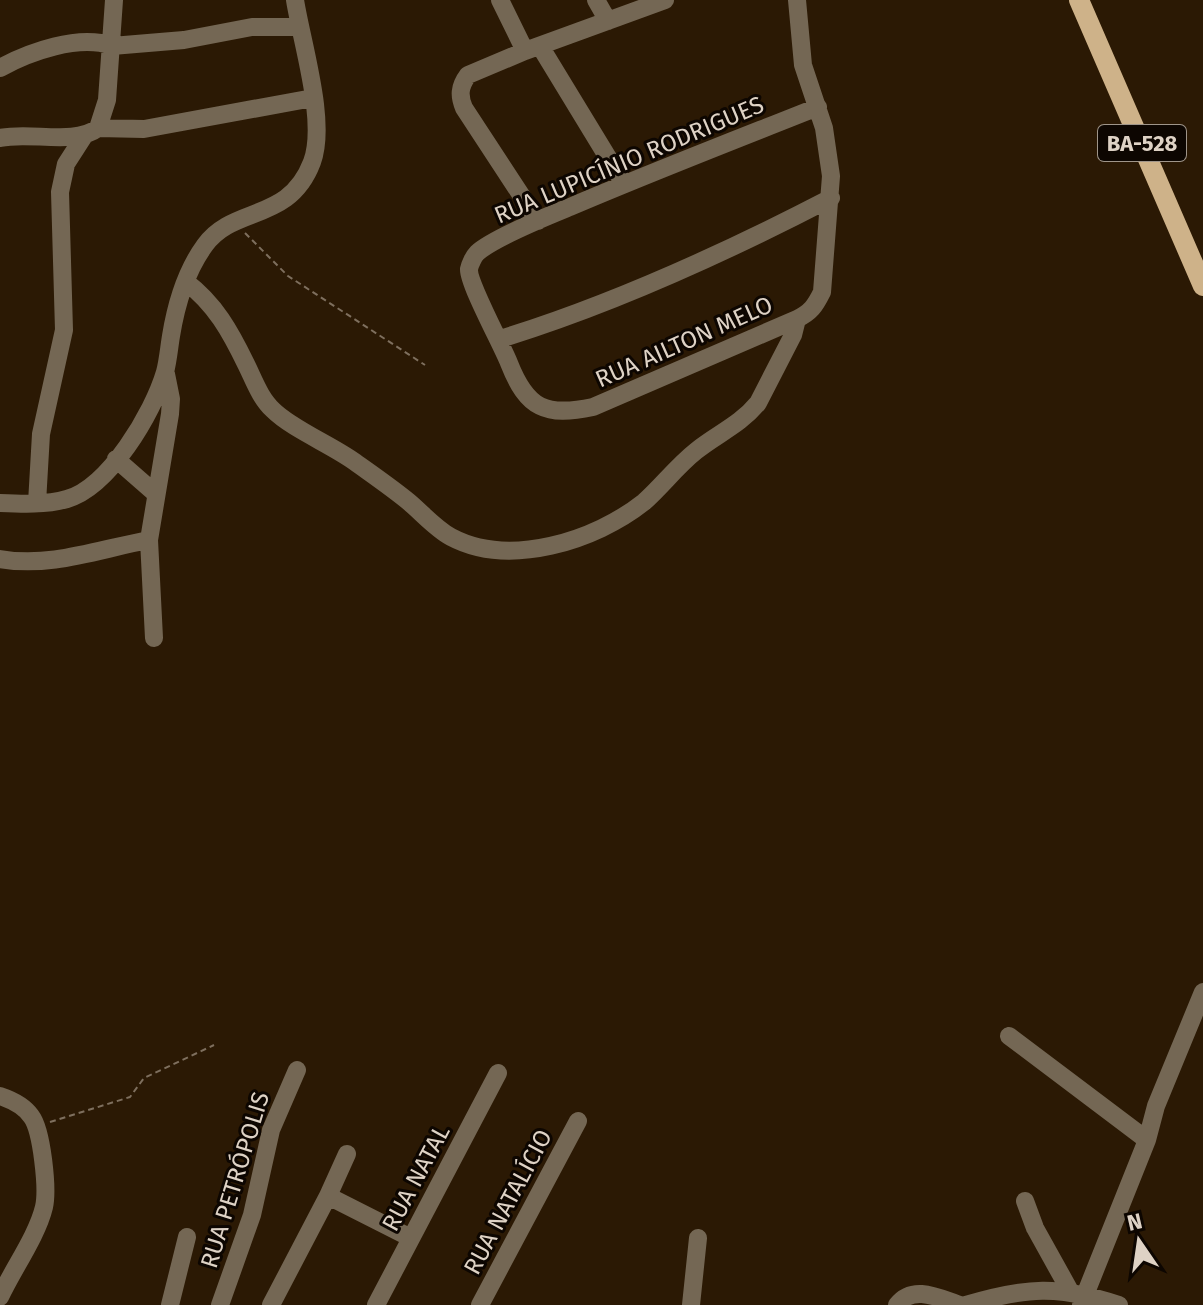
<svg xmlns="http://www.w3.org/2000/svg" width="1203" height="1305" viewBox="0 0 1203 1305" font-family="'Fira Sans',sans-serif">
<rect width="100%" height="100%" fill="#2b1904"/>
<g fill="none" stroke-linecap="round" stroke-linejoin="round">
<path stroke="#7e6f5e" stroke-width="2" stroke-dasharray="6 4" stroke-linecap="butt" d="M245 233 288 276 425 365
M50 1122 130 1097 144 1078 214 1045"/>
<path stroke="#746754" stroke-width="18" d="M500 0 525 51
M596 0 608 21
M797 0 803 65 824 128 831 176 822 292C815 306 811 312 797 319L593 407C546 417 527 409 509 363 502 345 468 283 469 269 470 264 474 256 477 253 493 238 548 216 570 207 652 172 735 140 818 107
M540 46 624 184
M0 68C29 52 79 34 112 46L184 40 252 27H299
M98 128 144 129 313 98
M0 138C29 131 74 146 98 128L107 100 114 0
M538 221 464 108C459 96 459 87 468 75L525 51 665 0
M186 282C215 304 230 331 246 364 254 380 260 398 273 410 292 429 332 445 355 462 373 475 392 488 409 502 422 513 436 529 451 537 509 568 595 541 644 502 662 486 677 466 696 451 717 434 740 425 758 403L793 335 797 319
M500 339C614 304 725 253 831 198
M116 459 156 494
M0 503C22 504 46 505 67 499 109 487 153 413 165 372 168 361 169 348 171 336 176 305 186 271 205 245 234 205 289 223 312 162 327 122 302 44 295 0
M37 503 41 434 64 330 60 192 66 164 84 136
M0 559C51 568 99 549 149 540
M154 638 149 540 170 414 171 399 166 374
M1009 1036 1147 1140 1081 1305
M0 1096C12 1100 24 1106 31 1116 42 1130 48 1189 44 1207 37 1236 13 1269 0 1297
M1147 1140 1156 1106 1203 992
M328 1196 411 1238
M1025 1201 1035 1228 1070 1291
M170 1305 187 1237
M220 1305 252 1215 271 1130 297 1070
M271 1305 328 1196 347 1154
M376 1305 498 1073
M480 1305 578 1121
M691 1305 698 1238
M897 1305C913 1284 939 1298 960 1305
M966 1305C1027 1287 1058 1285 1119 1305"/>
<path stroke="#ceb289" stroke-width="20" d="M1079 0 1203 286"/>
</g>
<g text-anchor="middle" stroke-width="6" stroke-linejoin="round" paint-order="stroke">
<rect fill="#0d0601" stroke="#9f958a" stroke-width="2" x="1098" y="125" width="88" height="36" rx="6"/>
<g font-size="22" font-weight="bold" fill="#ded2c5">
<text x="1142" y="151">BA-528</text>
</g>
<g font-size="24" fill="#ded2c5" stroke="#0d0601">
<text transform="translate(629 160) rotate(-23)" y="8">RUA LUPICÍNIO RODRIGUES</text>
<text transform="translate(684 342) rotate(-24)" y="8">RUA AILTON MELO</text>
<text transform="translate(416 1178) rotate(-62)" y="8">RUA NATAL</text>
<text transform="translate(235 1180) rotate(-73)" y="8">RUA PETRÓPOLIS</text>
<text transform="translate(508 1202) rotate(-62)" y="8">RUA NATALÍCIO</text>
</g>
</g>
<g transform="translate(1139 1241) rotate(347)" stroke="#0d0601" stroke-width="6" paint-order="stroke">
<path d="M0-6L14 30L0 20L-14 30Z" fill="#ded2c5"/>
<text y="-12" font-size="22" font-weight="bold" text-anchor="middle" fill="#ded2c5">N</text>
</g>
</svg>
